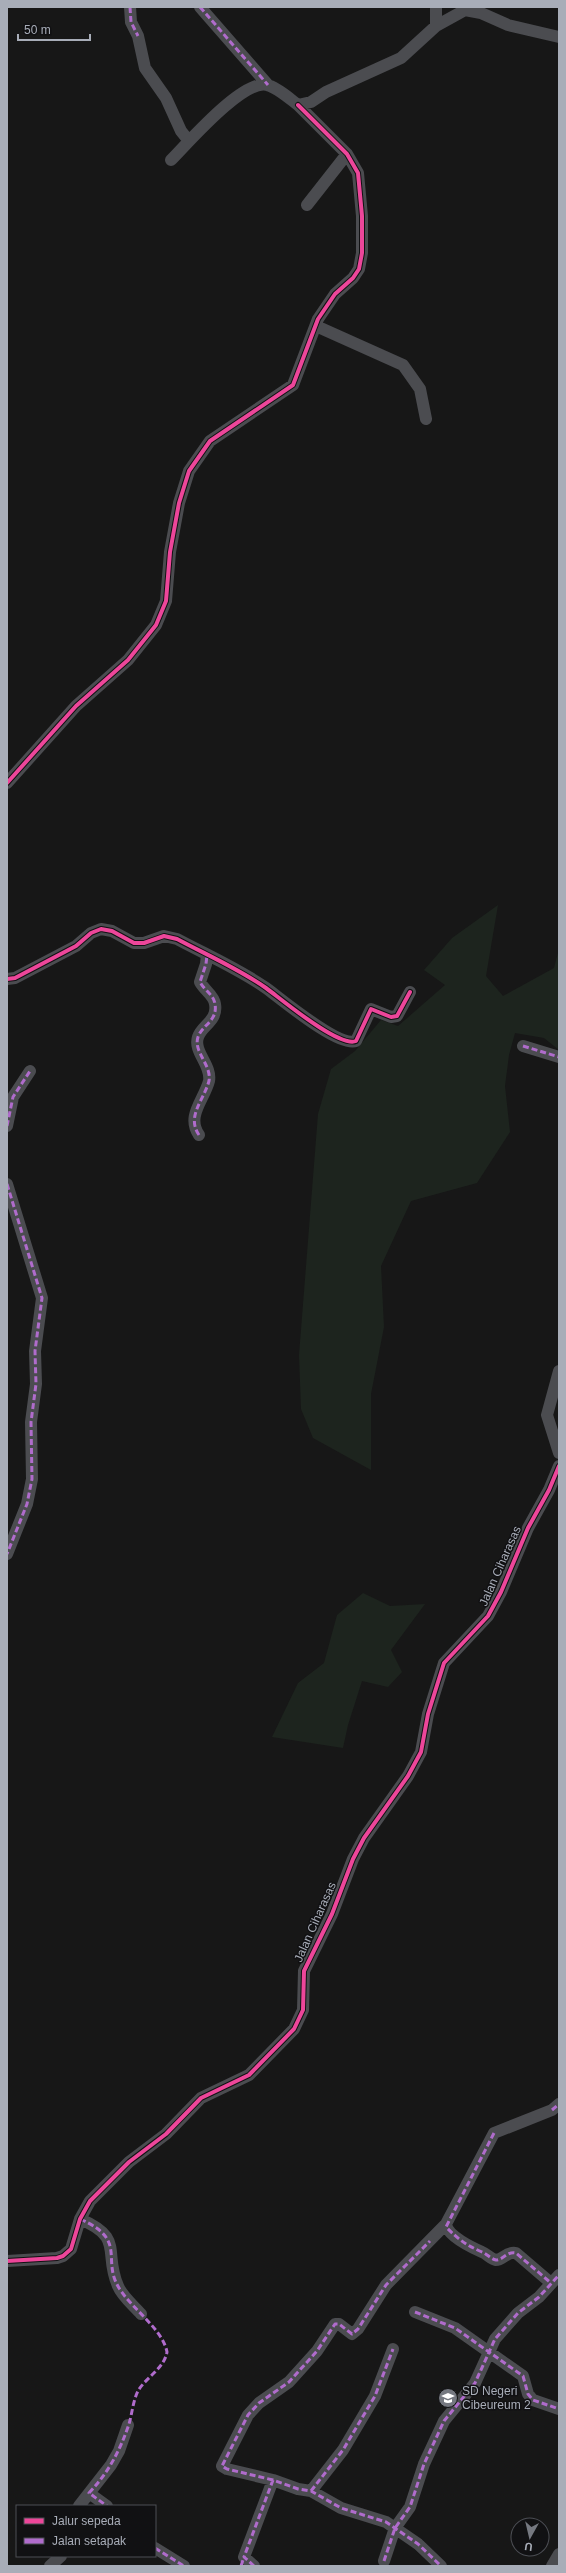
<svg xmlns="http://www.w3.org/2000/svg" width="566" height="2573" viewBox="0 0 566 2573" font-family="Arial,sans-serif">
<rect width="100%" height="100%" fill="#171717"/>
<path fill="#1d241e" d="M498 905 486 976 503 996 554 968 559 949V1050L544 1038 515 1033 509 1055 505 1086 510 1132 477 1183 411 1201 381 1266 384 1327 371 1394V1470L313 1438 301 1409 299 1355 318 1114 331 1069 355 1051 381 1020 398 1026 445 985 424 970 452 938Z
M363 1593 390 1606 425 1604 391 1650 402 1672 388 1687 362 1681 348 1725 343 1748 272 1737 298 1683 324 1663 337 1615Z"/>
<g fill="none" stroke-linecap="round" stroke-linejoin="round">
<path stroke="#4b4c50" stroke-width="12" d="M130 7 131 22 138 36 145 68 166 98 181 131 189 141
M200 7 268 85
M436 7V26
M171 160C188 143 243 79 267 85 277 87 290 99 298 105L311 102 326 92 401 58 436 26 465 10 481 13 508 25 559 37
M307 205 347 154
M316 326 403 365 420 389 426 419
M7 783 76 706 128 660 156 625 166 601 170 552 179 503 189 471 210 441 293 385 318 319 335 294 353 278 359 269 362 253V216L358 173 347 154 298 105
M7 979 15 978 76 946 91 933 101 929 112 931 134 943H144L164 936 177 939C207 955 239 969 266 988 280 998 339 1048 356 1041L371 1009 391 1017 397 1016 410 992
M523 1046 559 1057
M7 1126 13 1097 30 1071
M199 1135C186 1116 204 1100 209 1081 212 1065 193 1052 198 1037 202 1025 218 1021 215 1004 214 995 204 990 200 982L206 964 207 955
M7 1184 42 1298 35 1351 36 1384 31 1422 32 1479 27 1504 7 1554
M559 1371 547 1415 559 1453
M80 2219C125 2238 103 2252 118 2286 122 2296 133 2305 141 2314
M7 2261 57 2258 63 2256 71 2249 80 2219 90 2201 129 2162 166 2134 201 2098 249 2075 294 2029 303 2010 304 1971 332 1914 353 1859 364 1838 408 1776 421 1752 428 1714 444 1663 488 1616 501 1592 528 1528 549 1490 559 1466
M551 2283 516 2253C507 2251 503 2260 496 2260 491 2259 487 2254 482 2252 473 2248 447 2236 446 2224L494 2133 552 2110 559 2104
M415 2312 455 2328 523 2376 528 2394 533 2400 559 2409
M273 2480 227 2469 222 2466 248 2415 259 2403 289 2382 317 2351 335 2324H339L352 2334 358 2329 386 2285 446 2224
M311 2491 343 2450 375 2396 393 2349
M89 2493 107 2506
M79 2506 111 2465 119 2451 128 2425
M155 2548 184 2566
M384 2561 395 2528 410 2507 424 2464 444 2421 475 2383 495 2339 518 2313 539 2297 559 2275
M50 2566 61 2556
M254 2566 244 2557 273 2480 298 2489 311 2491 341 2508 386 2522 418 2544 441 2566
M552 2566 559 2554"/>
<path stroke="#b06ccc" stroke-width="3" stroke-dasharray="6 3" stroke-linecap="butt" d="M130 7 131 22 138 36
M200 7 268 85
M523 1046 559 1057
M7 1126 13 1097 30 1071
M199 1135C186 1116 204 1100 209 1081 212 1065 193 1052 198 1037 202 1025 218 1021 215 1004 214 995 204 990 200 982L206 964 207 955
M7 1184 42 1298 35 1351 36 1384 31 1422 32 1479 27 1504 7 1554
M552 2110 559 2104
M494 2133 446 2227C459 2240 466 2245 482 2252 487 2254 491 2259 496 2260 503 2260 507 2251 516 2253L551 2283
M80 2219C130 2241 99 2260 121 2291 133 2309 163 2330 167 2352 164 2369 146 2377 138 2391 133 2401 132 2414 129 2424 120 2451 108 2473 89 2493L107 2506
M415 2312 455 2328 523 2376 528 2394 533 2400 559 2409
M273 2480 227 2469 222 2466 248 2415 259 2403 289 2382 317 2351 335 2324H339L352 2334 358 2329 386 2285 430 2241
M311 2491 343 2450 375 2396 393 2349
M155 2548 184 2566
M384 2561 395 2528 410 2507 424 2464 444 2421 475 2383 495 2339 518 2313 539 2297 559 2275
M241 2566 244 2557
M254 2566 244 2557 273 2480 298 2489 311 2491 341 2508 386 2522 418 2544 441 2566"/>
<g stroke="#111113" stroke-width="6">
<path id="cycleway" d="M7 783 76 706 128 660 156 625 166 601 170 552 179 503 189 471 210 441 293 385 318 319 335 294 353 278 359 269 362 253V216L358 173 347 154 298 105
M7 979 15 978 76 946 91 933 101 929 112 931 134 943H144L164 936 177 939C207 955 239 969 266 988 280 998 339 1048 356 1041L371 1009 391 1017 397 1016 410 992
M7 2261 57 2258 63 2256 71 2249 80 2219 90 2201 129 2162 166 2134 201 2098 249 2075 294 2029 303 2010 304 1971 332 1914 353 1859 364 1838 408 1776 421 1752 428 1714 444 1663 488 1616 501 1592 528 1528 549 1490 559 1466"/>
</g>
<use href="#cycleway" stroke="#ed469a" stroke-width="4"/>
</g>
<defs>
<g id="school-disc" transform="scale(1)"><circle r="9.5" fill="#757880" stroke="#111113"/><path d="M0-5L7-2L0 1L-7-2ZM-4 1L0 2.5L4 1V4Q0 6-4 4Z" fill="#fff"/></g>
</defs>
<g fill-rule="evenodd">
<use href="#school-disc" x="448" y="2398"/>
</g>
<g text-anchor="middle" stroke-width="3" stroke-linejoin="round" paint-order="stroke">
<g font-size="12" fill="#a8adb8" stroke="#111113">
<text transform="translate(500 1566) rotate(-66)" y="4">Jalan Ciharasas</text>
<text transform="translate(315 1922) rotate(-66)" y="4">Jalan Ciharasas</text>
</g>
<g font-size="12" fill="#a8adb8" stroke="#111113" text-anchor="start">
<text x="462" y="2395">SD Negeri<tspan x="462" dy="14">Cibeureum 2</tspan></text>
</g>
</g>
<rect width="566" height="2573" fill="none" stroke="#a8adb8" stroke-width="16"/>
<rect x="16" y="2505" width="140" height="52" fill="#111113" stroke="#4d4f55"/>
<rect x="24" y="2518" width="20" height="6" fill="#ed469a" stroke="#4d4f55"/>
<text x="52" y="2525" font-size="12" fill="#a8adb8">Jalur sepeda</text>
<rect x="24" y="2538" width="20" height="6" fill="#b06ccc" stroke="#4d4f55"/>
<text x="52" y="2545" font-size="12" fill="#a8adb8">Jalan setapak</text>
<g transform="translate(530 2537) rotate(188)"><circle r="19" fill="#111113" stroke="#4d4f55"/>
<path d="M0-3L7 15L0 10L-7 15Z" fill="#757880"/>
<text y="-6" font-size="11" font-weight="bold" text-anchor="middle" fill="#a8adb8">U</text>
</g>
<path d="M18 34v6h72v-6" fill="none" stroke="#a8adb8" stroke-width="2"/>
<text x="24" y="34" font-size="12" fill="#a8adb8" stroke="#111113" stroke-width="3" paint-order="stroke">50 m</text>
</svg>
